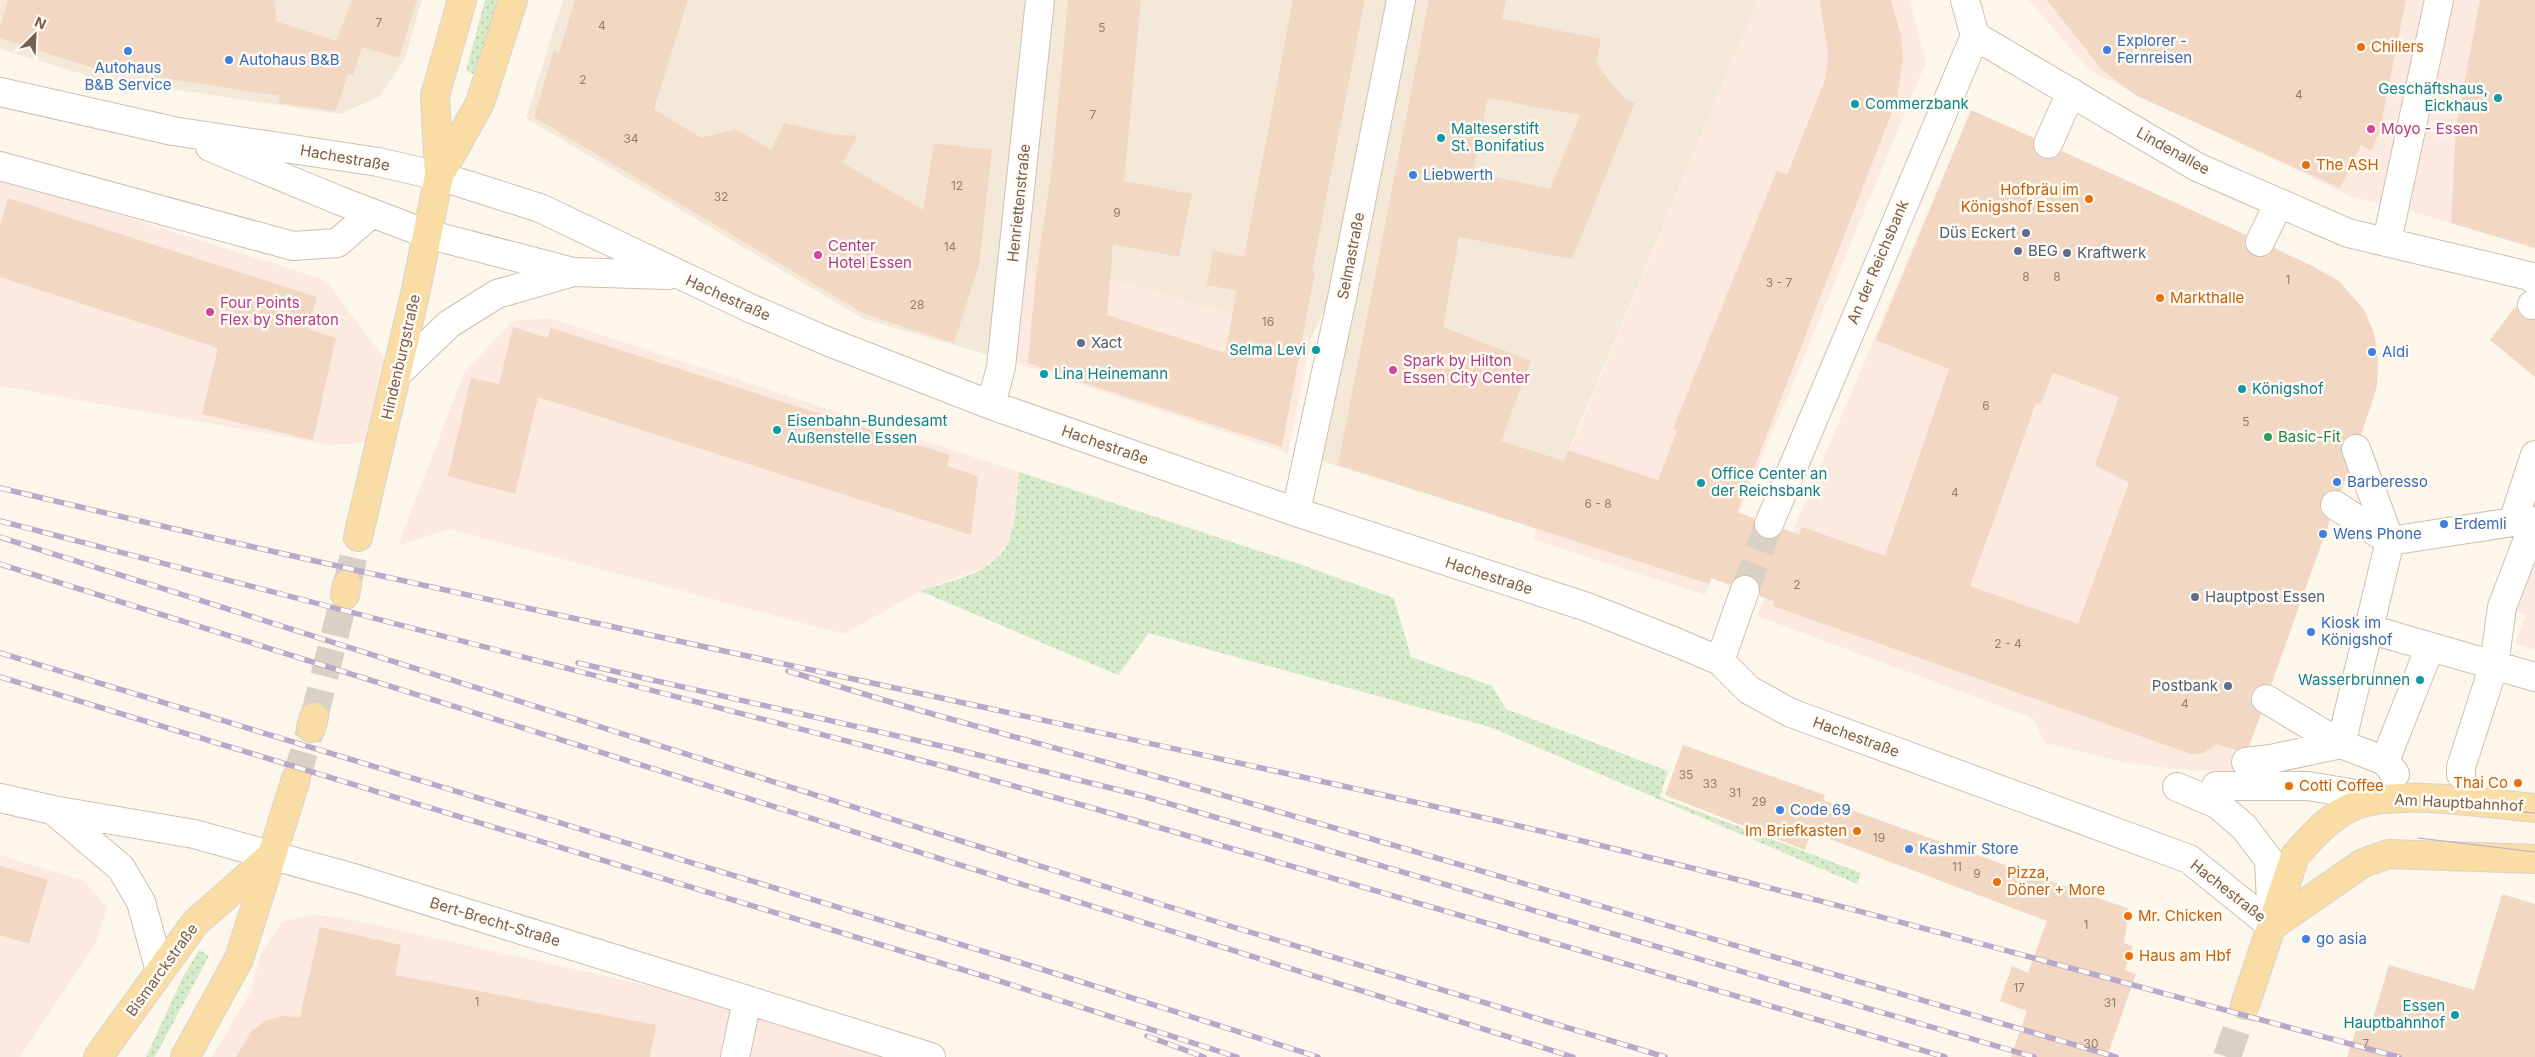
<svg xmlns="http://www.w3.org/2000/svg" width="2535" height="1057" viewBox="0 0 2535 1057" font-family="Inter,sans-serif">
<defs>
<pattern id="grass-dots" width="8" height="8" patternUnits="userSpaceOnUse" patternTransform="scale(1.25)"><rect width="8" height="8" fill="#d5ebc9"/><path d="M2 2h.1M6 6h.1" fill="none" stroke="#b2c2a5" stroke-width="1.8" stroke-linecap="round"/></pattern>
</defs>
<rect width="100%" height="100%" fill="#fcf6eb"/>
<path fill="#f4e9d9" d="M0 0H422L405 58 380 96 340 114 96 78 0 49Z
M563 0H1396L1343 269 1311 338 1116 280 1013 362 864 319 526 118Z
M1406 0H1758L1536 528 1315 459Z"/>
<path fill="#fce9df" d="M1758 0H1910L1926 62 1705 595 1533 539Z
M2029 0H2535V248L2403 209 2352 197 2090 71Z
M1971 110 2331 275 2340 282 2364 310 2374 333 2377 345 2378 373 2373 401 2246 754V771L2187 770 2128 763 2045 743 2033 718 1757 616Z
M0 177 325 280 393 370 368 442 332 445 0 386Z
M1023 270 1116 280 1311 338 1288 453 1013 362Z
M550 318 1019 472 1011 536 1002 553 991 565 920 591 844 634 450 529 398 546 464 373 512 321Z
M2535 555V650L2515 644 2526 615 2514 610Z
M0 855 84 881 107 908 95 945 20 1057H0Z
M313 914 352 920 736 1005 725 1057H212L251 991 261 953 282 922Z
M748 1004 921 1057H745Z"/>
<path fill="url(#grass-dots)" d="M485 0H498L480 76 466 71Z
M1019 472 1299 564 1394 598 1411 657 1492 686 1506 709 1668 771 1660 797 1861 873 1857 884 1490 727 1149 633 1118 675 920 591C952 580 1002 573 1011 534 1016 514 1017 492 1019 472Z
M199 950 209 956 158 1051 154 1057H146L182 979Z"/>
<path fill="#f2d7c3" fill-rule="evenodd" d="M8 0H275L276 21 336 41 352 0H417L399 58 362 47 353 75 348 74 336 111 279 103 280 96 90 67 0 38V28Z
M575 0H688L654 109 701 138 736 129 771 150 784 123 833 134 857 136 843 163 923 210 934 143 992 150 979 265 954 343 865 314 534 117 554 50 559 53Z
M1068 0H1141L1124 181 1192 194 1179 257 1113 244 1107 315 1225 353 1237 291 1207 285 1213 251 1244 257 1293 0H1365L1312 271 1315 272 1282 447 1065 377V375L1028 363 1036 275 1052 167Z
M1429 0H1506L1502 19 1601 39 1596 64 1625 99 1635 103 1572 259 1459 237 1443 327 1531 361 1501 441 1564 461 1568 450 1658 480 1677 431 1673 429 1777 170 1787 175 1825 80 1828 54 1820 0H1891L1901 35 1903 57 1897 99 1737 512 1754 518V525L1756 533 1763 539 1770 540 1778 537 1784 529 1799 535 1802 527 1885 556 1949 369 1876 340 1971 110 2034 138 2033 146 2036 154 2041 158 2050 159 2058 156 2062 151 2246 235 2244 243 2247 250 2254 256 2261 258 2268 255 2274 248 2312 266 2340 282 2364 310 2374 333 2378 360 2377 386 2361 435H2350L2344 439 2341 446 2348 472 2341 491H2328L2322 497 2319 504 2321 512 2330 520 2271 685H2259L2252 691 2250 698 2252 706 2261 714 2249 746 2236 750 2217 744 2203 753 2191 754 1773 606 1774 601 1760 596V588L1757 580 1750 575H1743L1735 578 1730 585 1711 578 1709 584 1338 465ZM1488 98 1580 115 1550 189 1473 172ZM2053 373 2119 397 2095 465 2129 483 2078 624 1970 586 2036 403 2040 405Z
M2047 0H2406L2382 119 2385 120 2371 151 2361 145 2340 188 2135 95 2102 70Z
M2480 0H2535V248L2451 223 2456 127Z
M8 198 317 297 308 329 336 338 313 440 202 414 218 348 0 277V227Z
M2516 306 2519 313 2525 319 2535 320V377L2490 340Z
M513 327 547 338 551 328 950 455 947 466 978 476 971 535 538 397 515 494 448 476 471 378 499 384Z
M1683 745 1825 795 1823 800 2129 909 2124 943 2133 946 2125 970 2136 974 2107 1057H2011L2027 1011 2000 1001 2012 966 2028 973 2047 921 1811 832 1805 850 1665 795Z
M0 866 48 880 29 944 0 935Z
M2502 894 2535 904V1057H2347L2359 1021 2371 1025 2389 965 2474 990Z
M320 927 401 945 395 975 656 1025 650 1057H236L251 1032 265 1021 282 1016 300 1017Z"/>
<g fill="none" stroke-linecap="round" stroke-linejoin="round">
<path stroke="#dbd0c4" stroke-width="28" stroke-dasharray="28 14" stroke-linecap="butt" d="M1745 590 1769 524"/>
<path stroke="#dbd0c4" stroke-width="28" stroke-dasharray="28 14" stroke-linecap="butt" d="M347 585 358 537
M314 717 345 595
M296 779 311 728
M2227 1057 2245 1005"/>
<g stroke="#cfbfaf" stroke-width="30">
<path id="minor" d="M1975 36 2197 167 2348 233 2529 276 2535 280
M0 92 173 131 378 162 439 176 540 208 752 309 829 342 991 405 1296 512 1587 607 1678 643 1720 661 1749 690 1791 713 2189 859 2272 926
M2048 144 2071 92
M210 147 338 200 427 234 573 272 668 275
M0 166 293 246 337 243 372 213
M2387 241 2439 0
M2260 242 2279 203
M2532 305 2535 303
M397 374 449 324 497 294 573 272
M991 405 1001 367 1040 0
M2356 449 2390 541
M2335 505 2390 541
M1296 512 1342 298 1401 0
M1769 524 1975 36 1965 0
M2369 629 2535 677
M1720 661 1745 590
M2266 699 2341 744 2385 761 2395 774
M2341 744 2390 541 2513 522 2535 455
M2385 761 2430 647
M2246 762 2271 759 2341 744
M2461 774V767L2494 665 2502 607 2535 521
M2216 786H2308L2385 799
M2177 787 2217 804 2244 827 2269 860 2272 924
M0 798 53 810 194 834 357 879 931 1057
M54 811 121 868 141 902 160 971
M735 1057 747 1001"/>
</g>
<g stroke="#d9d2cd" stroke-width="30">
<path id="major" d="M439 176 480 103 513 0
M358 537 416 290 439 176 435 96 462 0
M345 595 347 585
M311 728 314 717
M2272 926 2363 863 2389 854 2535 859
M2245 1005 2295 856C2311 837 2332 814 2356 805 2399 789 2488 804 2535 808
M98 1057 195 923 271 856
M185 1057 239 959 296 779"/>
</g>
<use href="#minor" stroke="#fff" stroke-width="28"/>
<use href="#major" stroke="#f9dda5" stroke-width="28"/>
<path stroke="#baa8c8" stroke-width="1" d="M2424 804 2535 813
M2418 838 2535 852"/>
<g stroke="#baa8c8" stroke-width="5.5">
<path id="rail" d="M0 488C490 605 984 704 1476 816 1786 887 2092 975 2399 1057
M0 521 939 765 1089 807 1945 1057
M0 537 1233 927 1665 1057
M0 564 1573 1057
M0 653 1022 963 1318 1057
M578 663 950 748 1143 796 2034 1057
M788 671 897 704 1205 790 2116 1057
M0 677 990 978 1237 1057
M1147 1036 1204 1057"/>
</g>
<use href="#rail" stroke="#fffaf2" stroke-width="4" stroke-dasharray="11" stroke-linecap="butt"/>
</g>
<g fill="#e8710a" stroke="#fffaf2" stroke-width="2">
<circle cx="2361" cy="47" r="5"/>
<circle cx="2306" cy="165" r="5"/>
<circle cx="2089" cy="199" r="5"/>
<circle cx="2160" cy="298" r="5"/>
<circle cx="2518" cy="783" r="5"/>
<circle cx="2289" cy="786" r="5"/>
<circle cx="1857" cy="831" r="5"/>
<circle cx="1997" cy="882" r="5"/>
<circle cx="2128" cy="916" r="5"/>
<circle cx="2129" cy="956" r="5"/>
</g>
<g fill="#3f7fe0" stroke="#fffaf2" stroke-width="2">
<circle cx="2107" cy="50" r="5"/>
<circle cx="128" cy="51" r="5"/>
<circle cx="229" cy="60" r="5"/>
<circle cx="1413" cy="175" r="5"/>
<circle cx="2372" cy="352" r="5"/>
<circle cx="2337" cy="482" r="5"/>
<circle cx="2444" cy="524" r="5"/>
<circle cx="2323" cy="534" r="5"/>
<circle cx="2311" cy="632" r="5"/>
<circle cx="1780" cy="810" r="5"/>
<circle cx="1909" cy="849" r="5"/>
<circle cx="2306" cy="939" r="5"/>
</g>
<g fill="#0f9aa8" stroke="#fffaf2" stroke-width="2">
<circle cx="2498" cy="98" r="5"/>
<circle cx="1855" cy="104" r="5"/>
<circle cx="1441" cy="138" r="5"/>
<circle cx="1316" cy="350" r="5"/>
<circle cx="1044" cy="374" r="5"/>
<circle cx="2242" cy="389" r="5"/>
<circle cx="777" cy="430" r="5"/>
<circle cx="1701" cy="483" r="5"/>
<circle cx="2420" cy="680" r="5"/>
<circle cx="2455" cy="1015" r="5"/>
</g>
<g fill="#d1479c" stroke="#fffaf2" stroke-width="2">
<circle cx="2371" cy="129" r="5"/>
<circle cx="818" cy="255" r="5"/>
<circle cx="210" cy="312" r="5"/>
<circle cx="1393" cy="370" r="5"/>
</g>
<g fill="#5c6f8a" stroke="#fffaf2" stroke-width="2">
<circle cx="2026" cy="233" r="5"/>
<circle cx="2018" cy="251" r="5"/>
<circle cx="2067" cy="253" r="5"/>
<circle cx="1081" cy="343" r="5"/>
<circle cx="2195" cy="597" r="5"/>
<circle cx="2228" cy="686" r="5"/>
</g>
<circle fill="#2e9e5b" stroke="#fffaf2" stroke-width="2" cx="2268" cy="437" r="5"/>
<g text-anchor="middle" stroke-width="5" stroke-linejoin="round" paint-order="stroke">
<g font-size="12" fill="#967c6a">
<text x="379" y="27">7</text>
<text x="602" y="30">4</text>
<text x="1102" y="32">5</text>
<text x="583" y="84">2</text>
<text x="2299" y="99">4</text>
<text x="1093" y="119">7</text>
<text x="631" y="143">34</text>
<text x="957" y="190">12</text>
<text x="721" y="201">32</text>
<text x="1117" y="217">9</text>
<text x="950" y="251">14</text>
<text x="2026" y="281">8</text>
<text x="2057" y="281">8</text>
<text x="2288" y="284">1</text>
<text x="1779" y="287">3 - 7</text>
<text x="917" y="309">28</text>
<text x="1268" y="326">16</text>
<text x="1986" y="410">6</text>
<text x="2246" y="426">5</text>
<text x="1955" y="497">4</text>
<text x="1598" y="508">6 - 8</text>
<text x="1797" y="589">2</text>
<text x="2008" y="648">2 - 4</text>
<text x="2185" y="708">4</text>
<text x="1686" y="779">35</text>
<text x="1710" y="788">33</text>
<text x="1735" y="797">31</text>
<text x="1759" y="806">29</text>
<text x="1879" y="842">19</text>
<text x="1957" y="871">11</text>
<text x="1977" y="878">9</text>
<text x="2086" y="929">1</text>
<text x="2019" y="992">17</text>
<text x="477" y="1006">1</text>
<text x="2110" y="1007">31</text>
<text x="2091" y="1048">30</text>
<text x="2366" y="1048">7</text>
</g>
<g font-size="15" fill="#366cbe" stroke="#fffaf2" text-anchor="start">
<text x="2117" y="46">Explorer -<tspan x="2117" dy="17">Fernreisen</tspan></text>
<text x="239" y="65">Autohaus B&amp;B</text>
<text x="128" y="73" text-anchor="middle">Autohaus<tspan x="128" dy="17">B&amp;B Service</tspan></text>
<text x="1423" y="180">Liebwerth</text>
<text x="2382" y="357">Aldi</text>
<text x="2347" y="487">Barberesso</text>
<text x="2454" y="529">Erdemli</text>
<text x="2333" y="539">Wens Phone</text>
<text x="2321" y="628">Kiosk im<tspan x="2321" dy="17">Königshof</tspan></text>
<text x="1790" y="815">Code 69</text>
<text x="1919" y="854">Kashmir Store</text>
<text x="2316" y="944">go asia</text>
</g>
<g font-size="15" fill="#c56008" stroke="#fffaf2" text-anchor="start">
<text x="2371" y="52">Chillers</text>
<text x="2316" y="170">The ASH</text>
<text x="2079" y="195" text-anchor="end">Hofbräu im<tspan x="2079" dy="17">Königshof Essen</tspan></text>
<text x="2170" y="303">Markthalle</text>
<text x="2508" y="788" text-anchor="end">Thai Co</text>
<text x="2299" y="791">Cotti Coffee</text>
<text x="1847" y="836" text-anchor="end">Im Briefkasten</text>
<text x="2007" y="878">Pizza,<tspan x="2007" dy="17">Döner + More</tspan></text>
<text x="2138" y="921">Mr. Chicken</text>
<text x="2139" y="961">Haus am Hbf</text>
</g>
<g font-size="15" fill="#0d838f" stroke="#fffaf2" text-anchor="start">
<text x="2488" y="94" text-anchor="end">Geschäftshaus,<tspan x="2488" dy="17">Eickhaus</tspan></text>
<text x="1865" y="109">Commerzbank</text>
<text x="1451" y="134">Malteserstift<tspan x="1451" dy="17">St. Bonifatius</tspan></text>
<text x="1306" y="355" text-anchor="end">Selma Levi</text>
<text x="1054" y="379">Lina Heinemann</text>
<text x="2252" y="394">Königshof</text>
<text x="787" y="426">Eisenbahn-Bundesamt<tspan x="787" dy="17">Außenstelle Essen</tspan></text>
<text x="1711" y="479">Office Center an<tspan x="1711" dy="17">der Reichsbank</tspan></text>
<text x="2410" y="685" text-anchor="end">Wasserbrunnen</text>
<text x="2445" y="1011" text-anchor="end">Essen<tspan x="2445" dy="17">Hauptbahnhof</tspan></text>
</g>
<g font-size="15" fill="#b23c85" stroke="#fffaf2" text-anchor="start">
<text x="2381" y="134">Moyo - Essen</text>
<text x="828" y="251">Center<tspan x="828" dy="17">Hotel Essen</tspan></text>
<text x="220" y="308">Four Points<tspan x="220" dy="17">Flex by Sheraton</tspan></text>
<text x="1403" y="366">Spark by Hilton<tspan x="1403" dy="17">Essen City Center</tspan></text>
</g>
<g font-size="15" fill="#785e4d" stroke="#fffaf2">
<text transform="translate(2173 151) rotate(29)" y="5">Lindenallee</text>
<text transform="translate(345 158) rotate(10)" y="5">Hachestraße</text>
<text transform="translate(1019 203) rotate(-84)" y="5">Henriettenstraße</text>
<text transform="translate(1351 256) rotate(-79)" y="5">Selmastraße</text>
<text transform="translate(1878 262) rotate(-67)" y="5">An der Reichsbank</text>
<text transform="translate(728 298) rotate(24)" y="5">Hachestraße</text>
<text transform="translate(401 357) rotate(-77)" y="5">Hindenburgstraße</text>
<text transform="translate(1105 445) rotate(19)" y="5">Hachestraße</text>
<text transform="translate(1489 576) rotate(18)" y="5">Hachestraße</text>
<text transform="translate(1856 737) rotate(20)" y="5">Hachestraße</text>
<text transform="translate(2459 803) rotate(3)" y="5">Am Hauptbahnhof</text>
<text transform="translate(2228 891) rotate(38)" y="5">Hachestraße</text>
<text transform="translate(495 922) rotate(17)" y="5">Bert-Brecht-Straße</text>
<text transform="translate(162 970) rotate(-54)" y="5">Bismarckstraße</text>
</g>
<g font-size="15" fill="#4e5e75" stroke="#fffaf2" text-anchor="start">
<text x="2016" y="238" text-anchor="end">Düs Eckert</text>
<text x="2028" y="256">BEG</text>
<text x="2077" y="258">Kraftwerk</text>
<text x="1091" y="348">Xact</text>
<text x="2205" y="602">Hauptpost Essen</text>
<text x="2218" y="691" text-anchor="end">Postbank</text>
</g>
<g font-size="15" fill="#27864d" stroke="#fffaf2" text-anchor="start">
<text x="2278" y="442">Basic-Fit</text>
</g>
</g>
<g transform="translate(35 35) rotate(24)" stroke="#fffaf2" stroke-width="4" paint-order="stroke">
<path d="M0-4L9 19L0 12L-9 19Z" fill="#785e4d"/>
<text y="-8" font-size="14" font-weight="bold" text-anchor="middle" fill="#785e4d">N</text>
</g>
</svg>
